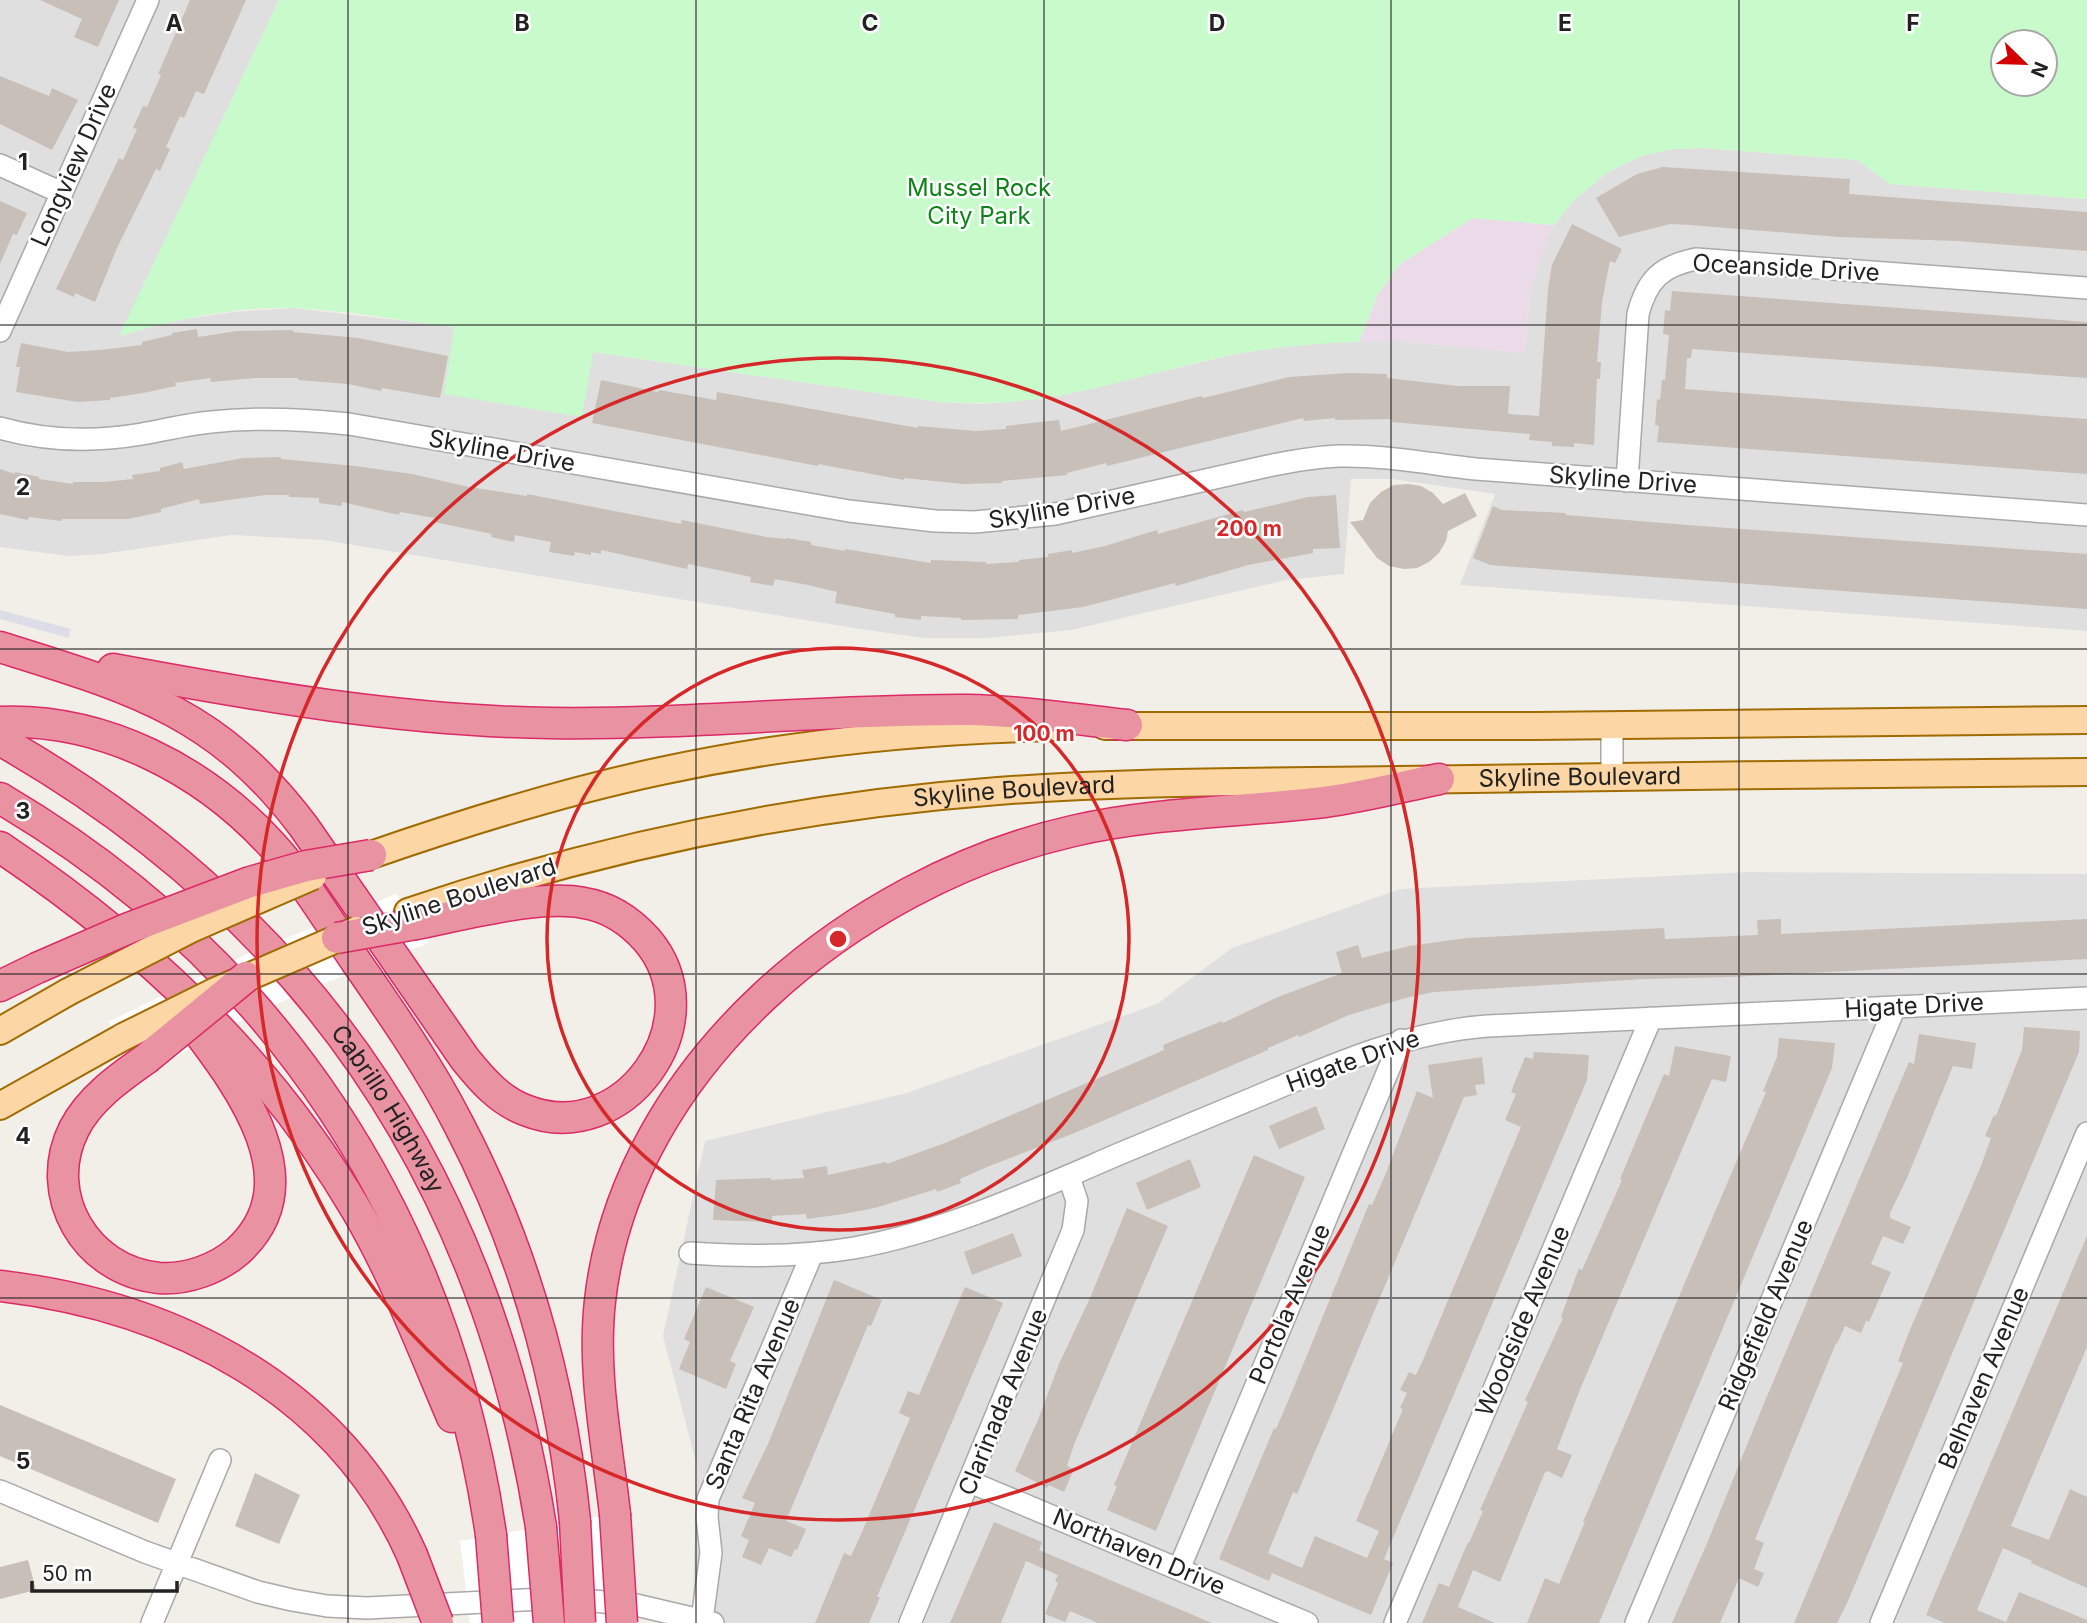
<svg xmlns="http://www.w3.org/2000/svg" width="2087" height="1623" viewBox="0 0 2087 1623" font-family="Inter,sans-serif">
<rect width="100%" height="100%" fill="#f2efe9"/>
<path fill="#e0dfdf" d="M0 0H279L120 336 173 321 233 312 293 308 455 327 581 417 593 352 940 402 980 404 1021 401 1062 395 1245 352 1316 343 1399 341 1524 353 1531 287 1546 241 1554 225 1574 200 1608 172 1642 156 1672 149 1704 148 1857 160 1891 184 2087 199V631L1460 585 1495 494 1392 479H1351L1344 574 1286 580 1071 630 986 638H925L860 629 323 540 231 535 103 554 69 556 0 547Z
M1748 872 2087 874V1623H692L697 1466 663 1336 705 1141 907 1093 1157 1004 1232 948 1400 889Z"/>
<path fill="#ebdbe8" d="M1473 218 1554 225 1546 241 1531 287 1524 353 1399 341 1359 342 1378 294 1400 264Z"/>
<path fill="#c8facc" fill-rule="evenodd" d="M279 0H2087V199L1890 184 1857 160 1704 148 1672 149 1642 156 1608 172 1574 200 1554 225 1473 218 1400 264 1378 294 1359 342C1322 343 1285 346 1248 352 1172 365 1097 394 1019 401 993 404 966 403 940 402L593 352 582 417 444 394 454 327C401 321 347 310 294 308 235 306 176 320 119 336ZM2003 42H2045V84H2003Z"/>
<path fill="#dddde8" d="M0 610 71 629 69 638 0 619Z"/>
<path fill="#fff" d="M396 894 429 943 366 966 262 1010 195 1045 157 1069 108 1022 249 953Z
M629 1511 636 1623H470L460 1541Z"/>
<path fill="#c7bfb8" d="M40 0H119L98 47 74 37 82 19Z
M190 0H246L204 94 196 91 184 118 180 116 166 147 170 149 160 171 156 169 117 248 95 302 75 293 74 297 56 289 119 158 123 160 137 129 133 128 143 106 147 107 161 75 158 74Z
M0 76 49 96 52 88 78 100 52 150 0 124Z
M1663 167 1850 179 1849 194 2087 212V251L1958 241 1839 237 1690 225 1670 224 1619 237 1596 198 1637 174Z
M0 201 27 213 17 235 13 234 0 264Z
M1572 224 1622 249 1615 263 1610 261 1602 302 1597 362H1601L1600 379H1597L1594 445 1574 443V447L1552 446V442L1529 440 1530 434 1392 422V419L1335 420V418L1304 421 1303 418 1107 466 1106 463 1067 473V475L1002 481V483L963 484 904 478V480L818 464V466L592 423 601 380 658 392 659 390 716 400 717 392 918 428V426L976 431 1006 429V426L1059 420 1061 431 1202 396 1203 398 1289 377 1349 373 1387 374V378L1458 386H1510L1508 414 1539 416 1548 289 1552 265Z
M1672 291 2087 322V378L1692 349 1691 358H1687L1685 389 2087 419V474L1657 442 1659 426 1655 425 1657 399 1660 400 1662 380H1665L1669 335 1663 334 1665 310 1670 311Z
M197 329 198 337 237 331 293 330V332L358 338 448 356 440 398 382 388 381 391 348 384 298 380V378H255L211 382 210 378 175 383 176 386 143 393 110 398V400L78 402 16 392 20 367H16L21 343 68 352 101 350 142 345V342L172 335V333Z
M281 457V459L355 466 412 474 469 487 527 496V494L681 524 682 520 767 537 786 539 787 538 811 542V545L845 551V549L931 563V560L986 562V564L1019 562V560L1048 557V554L1072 550V553L1105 546 1157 530 1158 534 1243 510 1244 512 1308 497 1336 495 1340 548 1313 549V553L1248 565 1176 586 1175 583 1083 607 1018 615V619L961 620V618L921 616V620L895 617V614L835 603 837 592 808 585 775 579 773 586 750 582 751 577 723 571 688 564 687 569 601 550V554L591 552V555L575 552 574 556 549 552 551 542 515 535 514 542 491 537 492 534 434 522 435 518 400 512 399 515 342 502V506L319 503V498L289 497V495H265L200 504 199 499 161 509V512L128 519H62L61 521 29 517 28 520 0 514V469L15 474V472L39 477V479L73 484V482H103L133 479 132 475 160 471V468L182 462 184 469 243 458Z
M1408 484 1421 486 1433 493 1443 504 1465 493 1477 516 1448 531 1446 541 1439 553 1429 562 1417 568 1404 569 1389 566 1377 558 1350 522 1363 520 1370 503 1381 492 1394 485Z
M1493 506 1502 510 1566 513V515L1687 525 2087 554V609L1490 565 1473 558Z
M1781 919V934L2087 919V959L1730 977 1643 979 1434 992 1405 998 1349 1015 1299 1037 1298 1035 1268 1048V1050L1072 1134 987 1167 960 1179 961 1183 937 1192 936 1189 875 1208 843 1214 807 1219 806 1214 772 1216V1222L713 1220 716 1180 771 1178V1180L804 1178 802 1170 827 1166 828 1175 886 1162 887 1164 945 1143 1139 1061 1164 1050 1163 1045 1185 1036 1222 1021 1223 1023 1278 997 1342 973 1336 952 1358 945 1362 958 1409 946 1467 938 1664 928 1665 939 1758 935 1757 920Z
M2024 1027 2080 1031 2079 1052 1848 1601 1837 1623H1794L1903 1363 1898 1361 1909 1332 1981 1166 1991 1138 1985 1136 1994 1115 1996 1116 2022 1050Z
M1919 1034 1976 1043 1972 1069 1953 1066 1907 1178 1890 1213V1218L1911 1227 1903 1244 1883 1236 1871 1264 1891 1272 1869 1322 1866 1321 1861 1333 1845 1326 1837 1344 1836 1343 1756 1537 1755 1539 1764 1543 1754 1569 1764 1573 1758 1587 1739 1578 1720 1623H1672L1708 1541 1762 1408 1909 1062 1914 1064Z
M1779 1038 1835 1043 1832 1068 1599 1623H1527L1545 1578 1559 1584 1585 1522H1583L1766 1092 1763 1091 1777 1057Z
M1675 1046 1731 1056 1726 1082 1712 1079 1579 1392 1557 1449 1572 1455 1562 1478 1547 1471 1545 1472 1500 1582 1473 1570 1458 1607 1495 1623H1422L1439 1583 1449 1587 1468 1542 1469 1543 1483 1511 1480 1510 1528 1402 1525 1400 1563 1318 1561 1317 1579 1268 1582 1270 1607 1214 1622 1180 1620 1179 1664 1074 1669 1076Z
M1534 1052 1589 1055 1587 1080 1384 1559 1393 1563 1371 1615 1272 1573 1269 1581 1219 1559 1274 1428 1276 1429 1291 1394 1369 1204 1372 1205 1386 1173 1417 1091 1433 1098 1428 1065 1482 1057 1485 1084 1475 1085 1477 1095 1464 1097 1332 1412 1297 1494 1293 1492 1268 1553 1302 1568 1315 1536 1367 1558 1379 1531 1356 1521 1403 1409 1400 1408 1407 1393 1400 1390 1409 1372 1416 1375 1423 1360 1521 1127 1505 1120 1516 1094 1511 1092 1525 1057 1533 1059Z
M1316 1106 1325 1129 1279 1149 1269 1126Z
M1254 1155 1305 1177 1156 1531 1107 1510 1117 1486 1114 1485Z
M1190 1159 1201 1187 1147 1210 1136 1183Z
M1127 1208 1168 1226 1075 1442 1067 1466 1074 1469 1064 1492 1049 1485 1047 1488 1015 1471 1038 1420 1059 1364 1090 1298Z
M1013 1233 1022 1256 972 1275 964 1252Z
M2087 1236V1347L2011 1526 2049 1540 2070 1489 2087 1497V1588L2031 1563 2032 1561 2003 1548 1977 1610 2006 1622 2019 1592 2087 1620V1623H1945L1926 1615Z
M834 1280 882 1300 871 1326 868 1325 786 1521 806 1529 797 1550 795 1549 791 1557 769 1548 761 1565 742 1557 749 1540 741 1536 755 1503 742 1498 768 1444Z
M706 1287 754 1307 730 1361 736 1364 726 1389 679 1369 690 1342 684 1339Z
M965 1287 1003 1303 877 1597H880L869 1623H815L844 1553 851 1556 862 1532 910 1418 899 1413 908 1391 919 1395Z
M0 1405 176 1479 158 1523 0 1456Z
M255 1473 300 1495 279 1544 235 1526Z
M994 1522 1042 1542 1039 1550 1212 1623H1098L1070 1611 1065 1622 1045 1614 1058 1583 1055 1581 1058 1575 1026 1561 1001 1623H950Z
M28 1560 36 1590 0 1599V1567Z"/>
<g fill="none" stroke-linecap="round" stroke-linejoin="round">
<g stroke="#a9a9a9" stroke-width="24">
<path id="minor" d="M0 165 62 193
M0 331 148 0
M0 428C46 441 95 442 142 434 165 430 188 424 211 422 257 417 302 419 349 424L849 511 935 521 975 522 1055 514 1268 466C1292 461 1315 457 1339 456 1385 455 1430 464 1476 469L2087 515
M1627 481 1638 314C1647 280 1661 266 1696 259L2087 288
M1612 725V776
M690 1253C745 1257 800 1257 854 1248 947 1231 1033 1191 1119 1154 1164 1135 1210 1116 1256 1097 1332 1065 1405 1032 1488 1026L2087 998
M970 1482 1307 1623
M0 1491 145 1552 258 1592 292 1600 327 1606 367 1608 562 1598 636 1605 713 1623
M1179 1569 1401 1040
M702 1620 711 1553 707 1517 708 1499 812 1254
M152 1623 220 1460
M910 1623 1073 1230 1077 1201 1069 1177
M1395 1623 1651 1018
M1636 1623 1895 1007
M1881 1623 2087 1133"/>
</g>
<g stroke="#a06b00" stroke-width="30">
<g id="major">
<path d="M1105 726H1536L2087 720"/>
<path d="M371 855C466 822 562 792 661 771 791 743 924 730 1056 727"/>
<path id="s1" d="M408 912C600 847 797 806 998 791 1131 781 1265 782 1398 780 1628 776 1857 774 2087 772"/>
<path d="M0 1031 68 992"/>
<path d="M0 1106 123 1037"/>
</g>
</g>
<g stroke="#dc2a67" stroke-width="33">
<g id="highway">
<path d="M0 647C131 688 217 711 304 827L465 1059C482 1080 499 1100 525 1110 623 1150 716 1021 647 940 630 921 609 907 584 903 539 894 463 915 416 924"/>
<path d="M113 669C258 696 402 721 550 723 689 725 829 709 968 710 1021 711 1074 719 1127 725"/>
<path d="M0 722C104 718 204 770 273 846 305 881 330 924 357 963 393 1015 430 1068 459 1125 524 1249 561 1382 575 1521"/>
<path id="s2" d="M0 740C308 915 486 1178 541 1527"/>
<path d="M0 798C277 961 445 1218 491 1535"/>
<path d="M0 847C142 942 270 1062 357 1211 395 1276 422 1347 452 1417"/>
<path d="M0 986 37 968"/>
<path d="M146 1059C119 1078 89 1099 74 1129 41 1195 86 1271 159 1278 187 1280 217 1269 238 1251 313 1182 239 1086 193 1025"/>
<path d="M0 1286C173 1306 338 1389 412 1555"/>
<path d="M615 1514C607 1443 592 1372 600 1301 626 1066 853 881 1073 831 1156 812 1241 812 1324 802 1363 797 1401 787 1439 779"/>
</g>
</g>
<use href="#minor" stroke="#fff" stroke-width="21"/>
<use href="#major" stroke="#fcd6a4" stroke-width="26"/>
<use href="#highway" stroke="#e892a2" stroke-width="30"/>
<g stroke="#a06b00" stroke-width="30" stroke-linecap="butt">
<path id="major-bridge" d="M68 992 193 928 313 876
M123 1037 216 991 357 930"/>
</g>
<g stroke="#dc2a67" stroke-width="33" stroke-linecap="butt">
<path id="highway-bridge" d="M337 938 416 924
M37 968 129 928 250 882 306 866 371 855
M146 1059 246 977
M615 1514 622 1623
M575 1521 580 1623
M541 1527 549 1623
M491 1535 498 1623
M412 1555 438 1623"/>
</g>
<use href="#major-bridge" stroke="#fcd6a4" stroke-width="26"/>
<use href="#highway-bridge" stroke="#e892a2" stroke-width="30"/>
</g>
<path fill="none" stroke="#222" stroke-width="2" stroke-opacity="0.55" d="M348 0V1623M696 0V1623M1044 0V1623M1391 0V1623M1739 0V1623M0 325H2087M0 649H2087M0 974H2087M0 1298H2087"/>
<g fill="none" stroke="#d62828" stroke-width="3.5">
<circle cx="838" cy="939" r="291"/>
<circle cx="838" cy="939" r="581"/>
</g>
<g text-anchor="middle" stroke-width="5" stroke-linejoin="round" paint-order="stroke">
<g font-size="24" fill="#222" stroke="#fff">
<text transform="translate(74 165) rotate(-66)" y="8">Longview Drive</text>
<text transform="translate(1786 268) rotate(3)" y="8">Oceanside Drive</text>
<text transform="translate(502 451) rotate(10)" y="8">Skyline Drive</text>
<text transform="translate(1623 480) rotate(4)" y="8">Skyline Drive</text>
<text transform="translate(1062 508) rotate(-10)" y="8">Skyline Drive</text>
<text dy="8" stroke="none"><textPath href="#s1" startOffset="1186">Skyline Boulevard</textPath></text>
<text dy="8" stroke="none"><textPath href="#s1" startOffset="620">Skyline Boulevard</textPath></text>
<text transform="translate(459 897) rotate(-18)" y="8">Skyline Boulevard</text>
<text transform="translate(1914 1006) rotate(-3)" y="8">Higate Drive</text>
<text transform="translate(1353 1061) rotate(-20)" y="8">Higate Drive</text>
<text dy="8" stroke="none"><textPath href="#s2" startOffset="542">Cabrillo Highway</textPath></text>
<text transform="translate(1290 1304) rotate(-67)" y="8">Portola Avenue</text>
<text transform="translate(1766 1315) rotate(-67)" y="8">Ridgefield Avenue</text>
<text transform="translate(1523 1321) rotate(-67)" y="8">Woodside Avenue</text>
<text transform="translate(1984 1378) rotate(-67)" y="8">Belhaven Avenue</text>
<text transform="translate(753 1394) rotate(-67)" y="8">Santa Rita Avenue</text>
<text transform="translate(1003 1402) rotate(-68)" y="8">Clarinada Avenue</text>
<text transform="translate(1139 1552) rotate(23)" y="8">Northaven Drive</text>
</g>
<g font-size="24" fill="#0c8416" stroke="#fff">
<text x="979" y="196">Mussel Rock<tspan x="979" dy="28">City Park</tspan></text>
</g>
</g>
<g font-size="23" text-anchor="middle" font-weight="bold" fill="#222" stroke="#fff" stroke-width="5" stroke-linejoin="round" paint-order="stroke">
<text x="174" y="31">A</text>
<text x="522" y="31">B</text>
<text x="870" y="31">C</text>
<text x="1217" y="31">D</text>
<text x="1565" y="31">E</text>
<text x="1913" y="31">F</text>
<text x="23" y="170">1</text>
<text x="23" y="495">2</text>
<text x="23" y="819">3</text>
<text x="23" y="1144">4</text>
<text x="23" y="1469">5</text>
</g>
<circle cx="838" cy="939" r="10" fill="#d62828" stroke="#fff" stroke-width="3.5"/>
<g font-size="21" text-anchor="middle" font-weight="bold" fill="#d62828" stroke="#fff" stroke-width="5" stroke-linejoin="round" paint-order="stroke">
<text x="1249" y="536">200 m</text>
<text x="1044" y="741">100 m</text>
</g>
<g transform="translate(2024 63) rotate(113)"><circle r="33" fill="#ffffff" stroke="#a7a7a7" stroke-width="2"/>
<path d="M0-5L12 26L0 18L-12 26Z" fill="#d40000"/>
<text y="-10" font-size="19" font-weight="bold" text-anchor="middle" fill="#222222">N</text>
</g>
<path d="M32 1581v10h145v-10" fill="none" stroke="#222222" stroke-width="3.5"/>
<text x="42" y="1581" font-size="21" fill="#222222" stroke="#ffffff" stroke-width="5" paint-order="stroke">50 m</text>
</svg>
